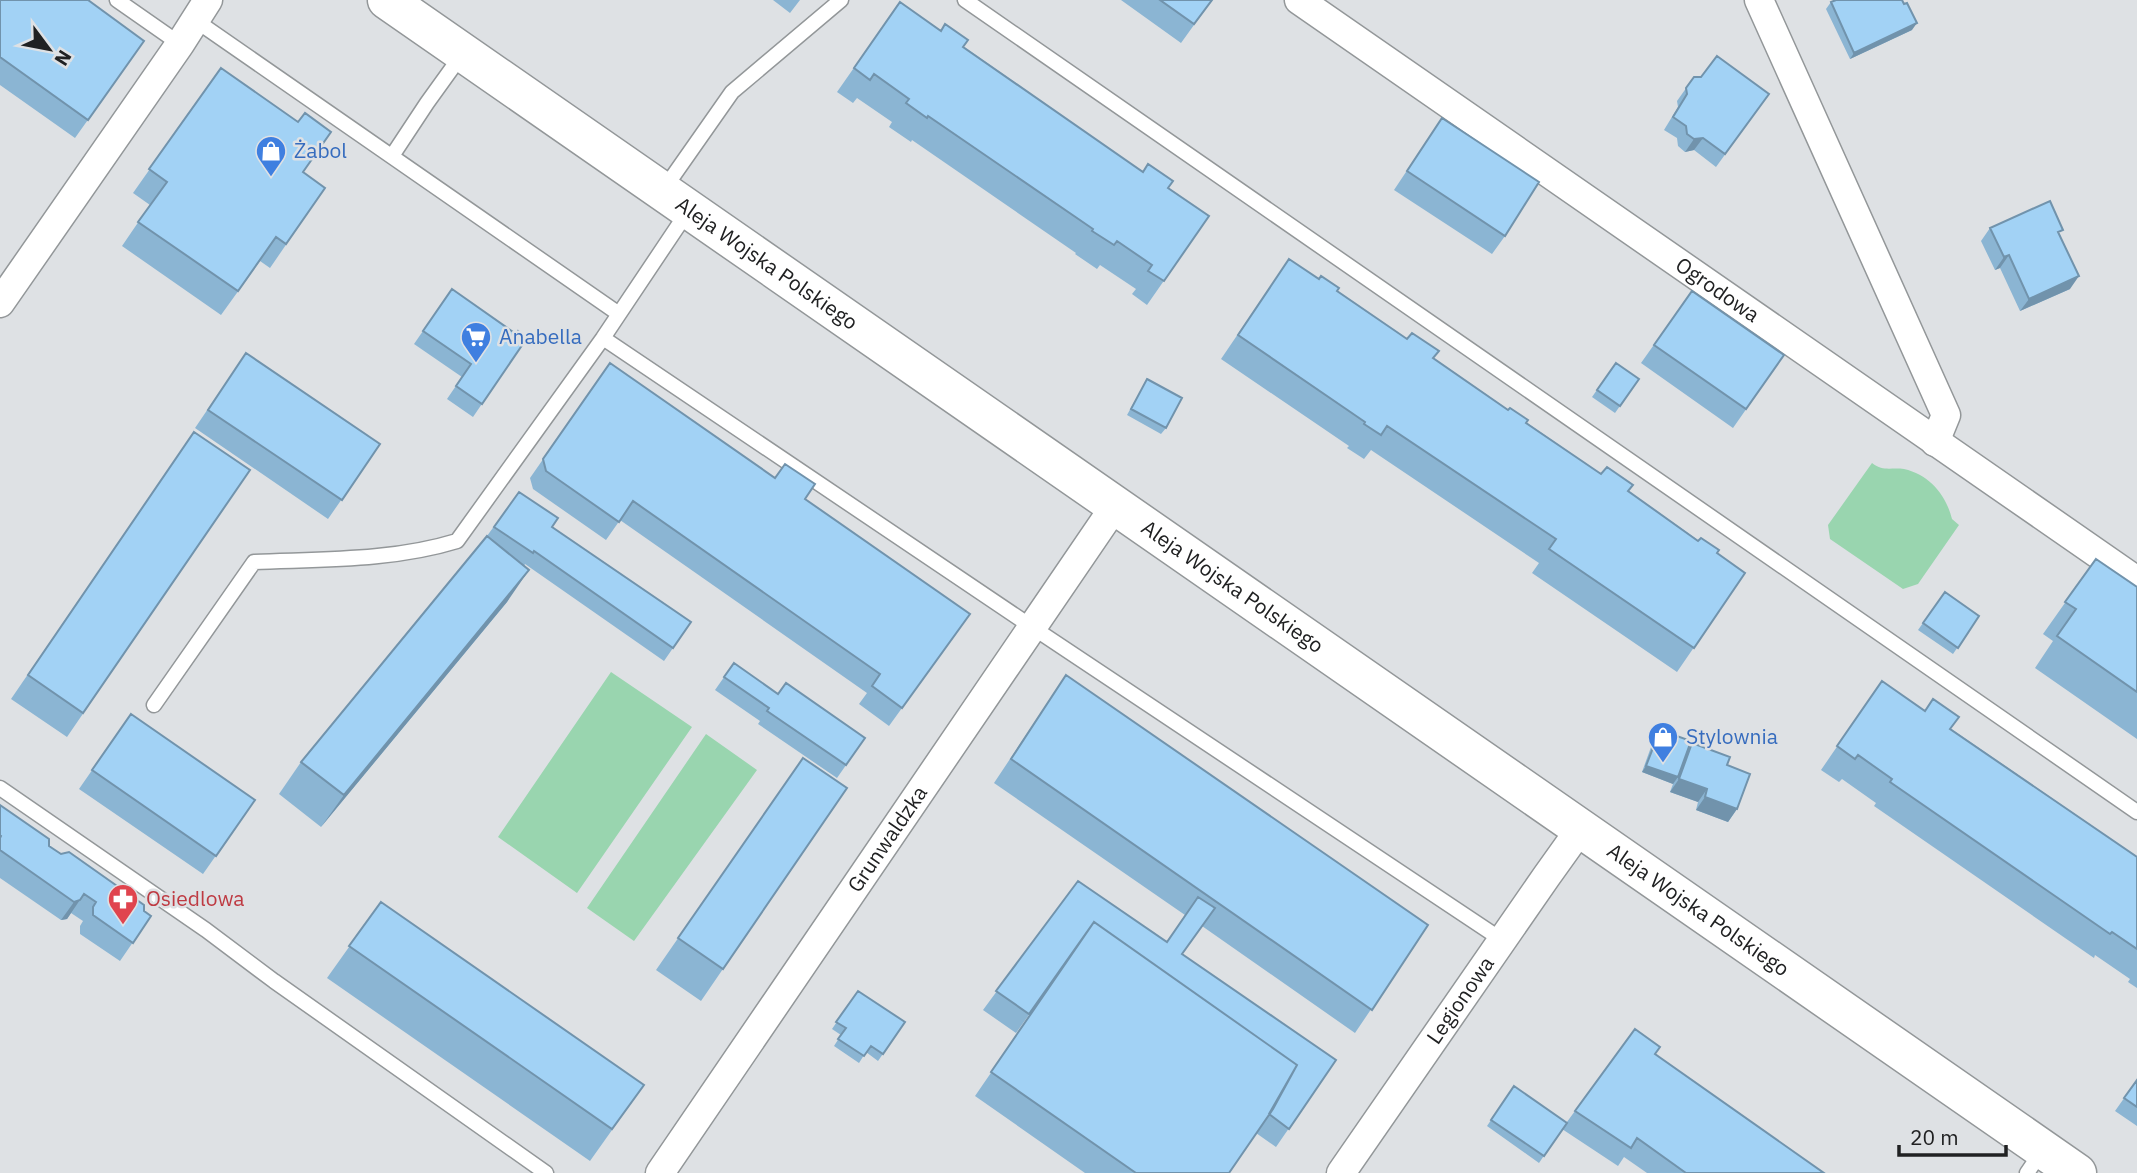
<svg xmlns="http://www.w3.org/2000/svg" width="2137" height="1173" viewBox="0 0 2137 1173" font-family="'IBM Plex Sans',sans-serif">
<rect width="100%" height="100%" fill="#dee1e4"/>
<path fill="#99d5af" d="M1872 463C1884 472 1891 467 1904 469 1930 475 1946 495 1952 519L1959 525 1918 584 1903 589 1830 539 1828 525Z
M611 672 692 727 577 893 498 837Z
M706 734 757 770 634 941 587 908Z"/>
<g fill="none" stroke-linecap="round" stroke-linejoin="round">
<g stroke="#939799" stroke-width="17">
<path id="service" d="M117 0 180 44
M965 0 2137 812
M195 20 619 314
M392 156 427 103 463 53
M664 189 732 92 841 0
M603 338 1032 627 1502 940
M154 705 254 562C322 559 392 561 457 541L603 338 688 211
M0 788 206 930 274 981 546 1173
M2027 1173 2042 1151"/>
</g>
<g stroke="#939799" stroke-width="31">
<g id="minor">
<path id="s1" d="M1299 0 2137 581"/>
<path d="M1759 0 1946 415 1935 442"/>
<path d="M0 303 180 44 208 0"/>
<path id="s2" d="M660 1173 1115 506"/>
<path id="s3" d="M1341 1173 1546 877 1581 828"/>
</g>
</g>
<g stroke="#939799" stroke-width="41">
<g id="primary">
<path id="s4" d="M387 0 2077 1173"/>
</g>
</g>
<use href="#service" stroke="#fff" stroke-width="14"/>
<use href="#minor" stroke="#fff" stroke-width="28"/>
<use href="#primary" stroke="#fff" stroke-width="38"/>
</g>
<path fill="#8bb5d3" d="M0 0 144 41 75 138 0 85Z
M773 0H800L790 13Z
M1121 0H1212L1181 43Z
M900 2 1143 172 1209 216 1147 305 1132 294 1136 289 1100 265 1097 269 1075 254 1076 253 912 140 911 142 889 127 892 122 857 98 853 103 837 92Z
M1831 2 1912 30 1850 59 1826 9Z
M221 68 303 172 325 188 270 268 260 261 221 315 122 246 150 205 133 193Z
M1694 77 1769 94 1716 167 1694 150 1685 152 1678 146 1677 138 1664 130 1678 107 1677 101Z
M1442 118 1505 236 1492 254 1394 190Z
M1990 228 2060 235 2070 289 2020 311 2000 268 1995 270 1981 241Z
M1289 259 1337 291 1601 474 1628 491 1745 573 1677 672 1532 573 1539 563 1371 450 1364 459 1347 448 1349 446 1221 359Z
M452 289 516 334 527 338 473 417 447 399 462 377 414 344Z
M1692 291 1784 355 1733 428 1641 363Z
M246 353 380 444 328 519 195 428Z
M610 363 970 614 889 726 859 704 867 693 620 520 606 540 533 489 530 478Z
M1616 363 1639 379 1615 413 1592 397Z
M1147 379 1166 428 1161 434 1127 415Z
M194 432 250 470 67 737 11 699Z
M519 492 552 527 691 622 664 661 525 564 507 602 321 827 279 794 301 762 487 536Z
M2096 559 2137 587V739L2035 668 2053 641 2043 634Z
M1945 592 1979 616 1953 654 1918 630Z
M734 663 778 694 865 738 837 778 758 724 760 721 715 690Z
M1066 675 1428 925 1355 1033 1202 926 1182 954 1336 1060 1276 1147 1256 1133 1229 1173H1085L975 1096 1078 946 1016 1033 983 1010 1078 881 1167 942 1185 915 994 783Z
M1882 681 2137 857V988L2128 982 2130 979 2095 955 2094 958 1874 806 1876 803 1842 779 1839 782 1821 770Z
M131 714 255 800 203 874 79 789Z
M1660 730 1688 750 1692 743 1727 765 1737 809 1728 822 1696 810 1698 802 1670 792 1673 784 1642 772 1655 736Z
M803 758 847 788 701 1001 656 970Z
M0 805 49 846 151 916 120 961 80 934V926L83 921 71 913 67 919 61 920 0 878Z
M381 902 644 1085 590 1161 327 978Z
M858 991 905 1022 878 1061 866 1052 859 1063 834 1046 841 1035 832 1029Z
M1635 1029 1655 1054 1824 1173H1647L1624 1157 1618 1166 1562 1129 1539 1163 1487 1126 1514 1086 1564 1126Z
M2137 1080V1126L2115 1111Z"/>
<path fill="#7193ac" d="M1917 23 1912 30 1850 59 1854 53Z
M1703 138 1694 150 1685 152 1694 139Z
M2009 255 2000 268 1995 270 2004 257Z
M2079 276 2070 289 2020 311 2029 299Z
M529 570 507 602 321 827 344 795Z
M1646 766 1678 777 1673 784 1642 772Z
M1679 779 1707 789 1698 802 1670 792Z
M1705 797 1737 809 1728 822 1696 810Z
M84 894 67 919 61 920 74 902Z"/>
<path fill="#a2d2f5" stroke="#7193ac" stroke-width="2" d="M0 0H88L144 41 88 120 0 57Z
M1160 0H1212L1194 24Z
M1836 0H1902L1904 4 1907 3 1917 23 1854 53 1831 2Z
M900 2 941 31 945 24 968 40 963 47 1143 172 1148 164 1173 181 1168 188 1209 216 1164 281 1148 271 1152 265 1117 241 1114 245 1092 231 1093 229 928 116 927 118 906 103 909 99 874 74 870 80 854 68Z
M1717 56 1769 94 1725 154 1703 138 1694 139 1687 134 1686 126 1673 117 1687 94 1686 88 1694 77H1701Z
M221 68 298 122 305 113 331 132 303 172 325 188 286 244 276 237 238 291 138 222 167 182 149 169Z
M1442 118 1539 182 1505 236 1407 171Z
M2050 201 2063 230 2058 232 2079 276 2029 299 2009 255 2004 257 1990 228Z
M1289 259 1319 279 1321 276 1339 288 1337 291 1407 339 1412 333 1439 351 1433 358 1508 410 1510 408 1528 420 1526 423 1601 474 1607 467 1633 485 1628 491 1698 541 1701 538 1719 550 1717 553 1745 573 1694 648 1549 549 1556 539 1387 426 1381 435 1364 424 1365 422 1238 335Z
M452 289 516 334 518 331 527 338 482 404 456 386 471 364 423 331Z
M1692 291 1784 355 1746 409 1654 345Z
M246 353 380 444 342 500 208 410Z
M610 363 775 478 785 464 815 484 805 499 970 614 902 708 872 686 880 674 633 501 619 522 546 471 543 459Z
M1616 363 1639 379 1620 406 1597 390Z
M1147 379 1182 398 1166 428 1131 409Z
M194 432 250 470 83 713 28 675Z
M519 492 558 518 552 527 691 622 673 648 534 551 533 553 494 527Z
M487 536 529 570 344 795 301 762Z
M2096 559 2137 587V692L2057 636 2076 609 2065 602Z
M1945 592 1979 616 1958 648 1923 623Z
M734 663 778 694 786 683 865 738 846 765 767 711 769 708 724 677Z
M1066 675 1428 925 1372 1010 1011 759Z
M1882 681 1925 711 1933 699 1959 717 1950 729 2137 857V949L2112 932 2110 934 1890 782 1892 779 1858 755 1855 759 1837 746Z
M131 714 255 800 216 856 92 770Z
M1660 730 1691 741 1678 777 1646 766Z
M1692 743 1730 757 1727 765 1750 774 1737 809 1705 797 1707 789 1679 779Z
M803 758 847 788 723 969 678 938Z
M0 805 49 839V846L61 854 69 852 144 905V911L151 916 133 943 93 915V907L96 902 84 894 80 900 74 902 0 850V838L1 836 0 835Z
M1078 881 1167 942 1198 897 1215 908 1182 954 1336 1060 1289 1129 1269 1114 1297 1065 1094 922 1029 1014 996 991Z
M381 902 644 1085 612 1129 349 946Z
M1094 922 1297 1065 1273 1109 1229 1173H1136L991 1072Z
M858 991 905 1022 883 1054 871 1046 864 1056 838 1039 846 1028 836 1022Z
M1635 1029 1660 1047 1655 1054 1824 1173H1686L1637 1138 1631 1148 1575 1111Z
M2137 1080V1107L2124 1098Z
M1514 1086 1567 1123 1544 1156 1491 1120Z"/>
<defs>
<g id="shop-pin" transform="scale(1.575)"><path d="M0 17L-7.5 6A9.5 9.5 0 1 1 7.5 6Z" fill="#3f7fe0" stroke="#dee1e4"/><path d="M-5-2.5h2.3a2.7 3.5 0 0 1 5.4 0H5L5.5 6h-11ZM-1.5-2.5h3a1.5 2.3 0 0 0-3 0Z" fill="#fff"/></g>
<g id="supermarket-pin" transform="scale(1.575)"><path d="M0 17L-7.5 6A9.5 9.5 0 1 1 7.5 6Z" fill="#3f7fe0" stroke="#dee1e4"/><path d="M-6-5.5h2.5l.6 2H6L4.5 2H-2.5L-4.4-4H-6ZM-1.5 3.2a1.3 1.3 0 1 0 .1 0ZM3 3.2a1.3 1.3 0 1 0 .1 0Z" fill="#fff"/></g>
<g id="pharmacy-pin" transform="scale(1.575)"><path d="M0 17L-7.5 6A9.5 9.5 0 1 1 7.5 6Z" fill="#e0444e" stroke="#dee1e4"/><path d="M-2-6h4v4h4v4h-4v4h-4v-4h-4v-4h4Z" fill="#fff"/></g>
</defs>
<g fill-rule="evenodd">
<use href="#shop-pin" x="271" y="151"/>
<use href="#supermarket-pin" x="476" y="337"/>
<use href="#shop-pin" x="1663" y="737"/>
<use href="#pharmacy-pin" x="123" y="899"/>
</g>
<g text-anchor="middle" stroke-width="5" stroke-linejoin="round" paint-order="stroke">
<g font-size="21" fill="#366cbe" stroke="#dee1e4" text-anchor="start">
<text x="294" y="158">Żabol</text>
<text x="499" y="344">Anabella</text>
<text x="1686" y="744">Stylownia</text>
</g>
<g font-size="21" fill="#202122" stroke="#dee1e4">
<text dy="7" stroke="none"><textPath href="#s4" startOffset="462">Aleja Wojska Polskiego</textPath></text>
<text dy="7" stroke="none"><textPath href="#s1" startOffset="509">Ogrodowa</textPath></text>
<text dy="7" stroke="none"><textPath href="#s4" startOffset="1029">Aleja Wojska Polskiego</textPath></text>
<text dy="7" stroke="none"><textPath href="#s2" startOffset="404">Grunwaldzka</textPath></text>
<text dy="7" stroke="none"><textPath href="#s4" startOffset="1596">Aleja Wojska Polskiego</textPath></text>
<text dy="7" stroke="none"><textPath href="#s3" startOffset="210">Legionowa</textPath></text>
</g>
<g font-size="21" fill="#be3a42" stroke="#dee1e4" text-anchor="start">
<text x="146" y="906">Osiedlowa</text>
</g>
</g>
<g transform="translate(49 49) rotate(122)" stroke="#dee1e4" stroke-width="5" paint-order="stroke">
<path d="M0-5L12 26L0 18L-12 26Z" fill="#202122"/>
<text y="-10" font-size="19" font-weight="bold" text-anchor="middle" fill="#202122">N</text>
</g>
<path d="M1899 1145v10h107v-10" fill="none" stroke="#202122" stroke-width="3.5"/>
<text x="1910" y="1145" font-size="21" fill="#202122" stroke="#dee1e4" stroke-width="5" paint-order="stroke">20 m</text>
</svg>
